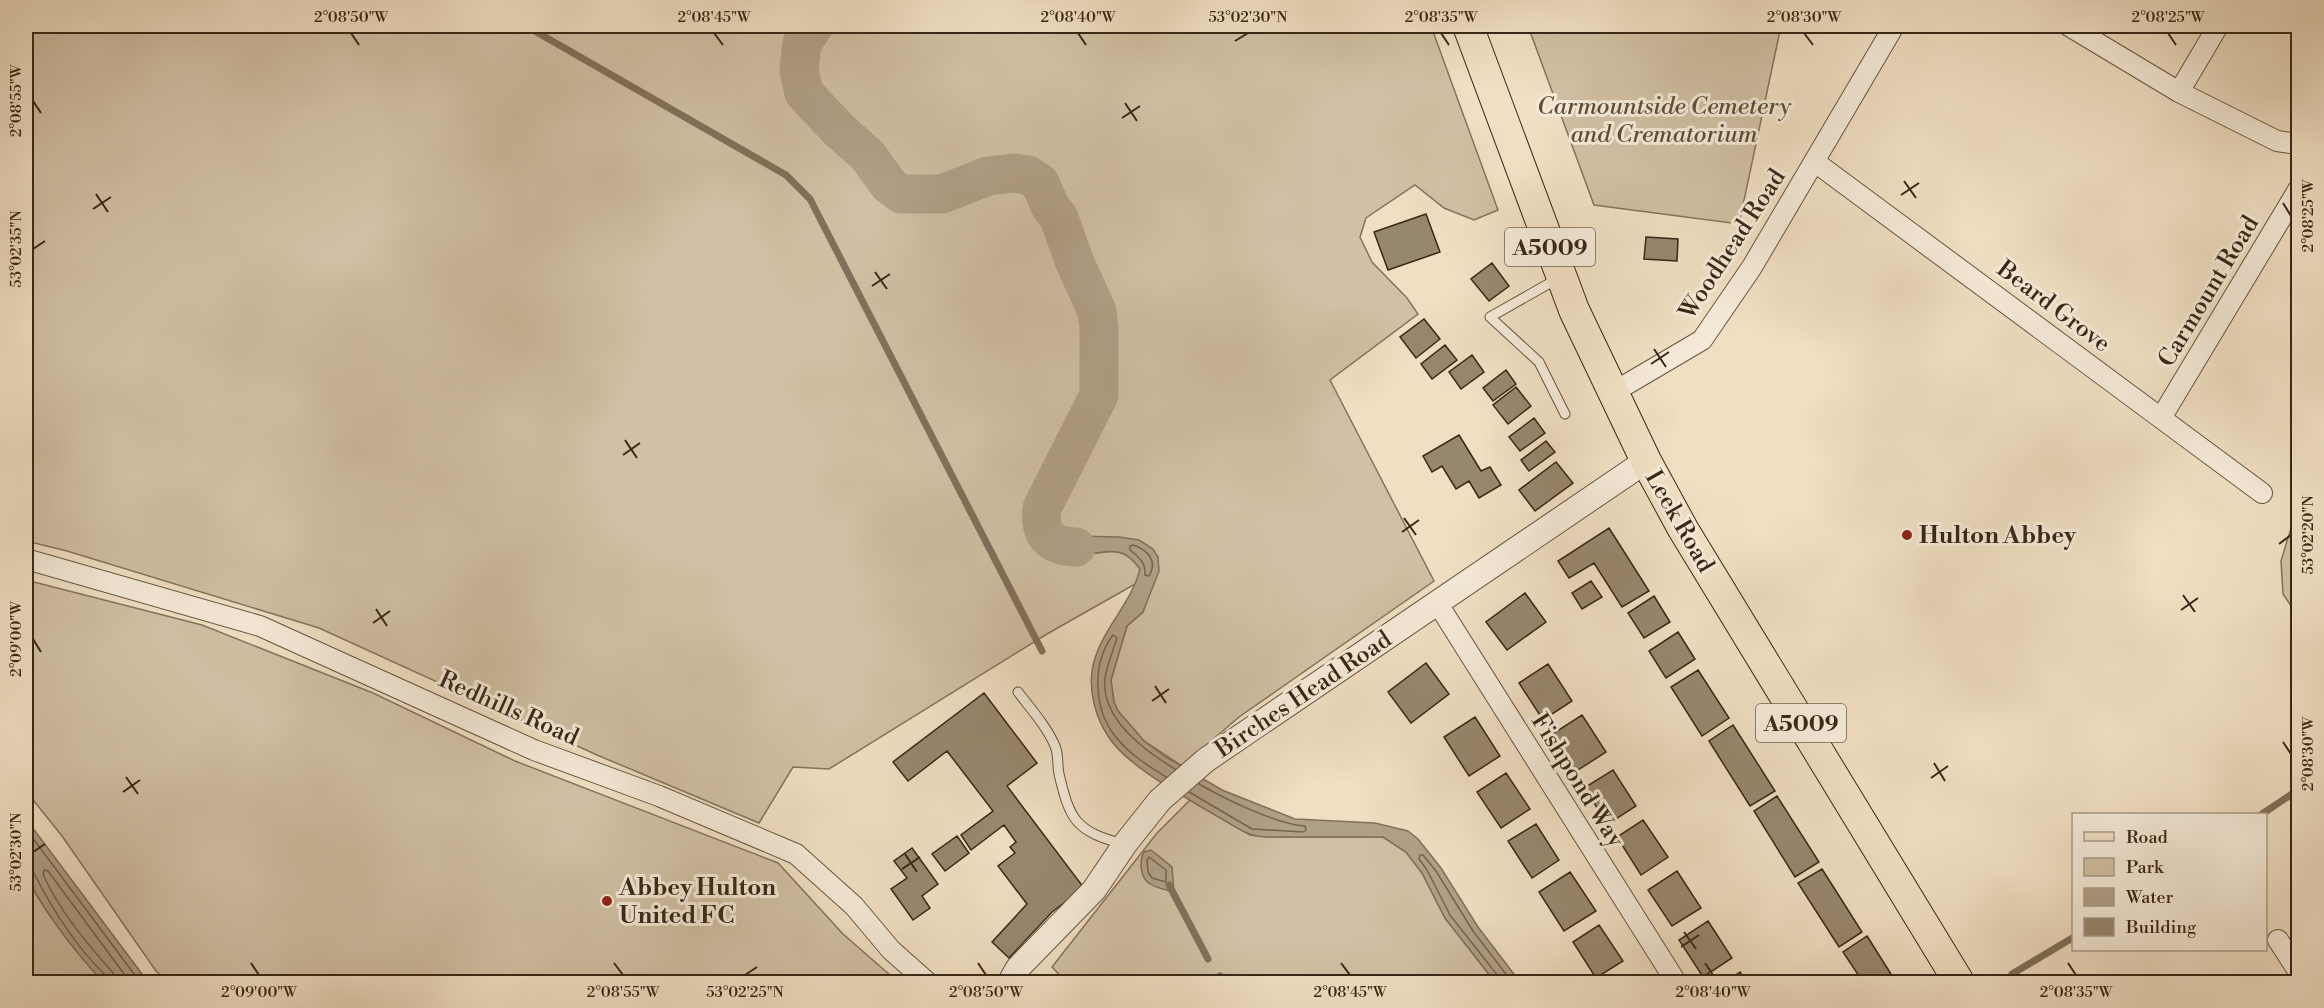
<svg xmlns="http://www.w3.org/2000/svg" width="2324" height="1008" viewBox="0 0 2324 1008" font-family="'Libre Bodoni',serif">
<rect width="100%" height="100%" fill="#f0dfc3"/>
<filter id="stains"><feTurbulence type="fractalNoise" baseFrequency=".00333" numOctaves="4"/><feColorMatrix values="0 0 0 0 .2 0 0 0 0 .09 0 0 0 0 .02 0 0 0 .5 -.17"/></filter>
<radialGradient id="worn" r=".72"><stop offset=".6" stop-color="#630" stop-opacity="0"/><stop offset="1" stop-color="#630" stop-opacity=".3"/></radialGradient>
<path fill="#d1c0a5" stroke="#84745d" stroke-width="1.5" d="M26 26H1431L1498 210 1474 220 1444 208 1415 185 1366 218 1360 237 1372 262 1407 298 1418 314 1330 380 1434 581 1239 717 1182 766 1144 741 1118 711 1114 702 1111 680 1127 626 1143 612 1158 557 1090 537 1059 533 1051 525V513L1028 522C1029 551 1063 555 1086 554 1097 554 1107 550 1118 552 1128 554 1134 561 1140 569L1137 583 1047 634 829 769 793 767 759 823 597 755 319 628 67 551 26 541Z
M1528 26H1781L1739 224 1594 205Z
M2298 505V616L2283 594 2281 561Z
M26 580 202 625 373 693 515 761 778 863 843 934 898 982H168L156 971 62 836 26 791Z
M1190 800 1250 835 1268 837H1383L1406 852 1422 873 1445 918 1495 982H1066L1052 967 1157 833Z
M26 871 37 896 51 917 104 982 26 981Z"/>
<path fill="#b1a088" stroke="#81705a" stroke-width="1.5" d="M1051 512V525L1060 533 1074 536 1119 537 1139 540 1153 549 1158 557 1159 571 1143 612 1127 626 1111 680 1114 702 1118 711 1144 741 1166 757 1222 790 1295 819 1375 823 1408 831 1418 839 1441 868 1478 927 1520 982H1495L1445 918 1422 873 1406 852 1383 837H1268C1262 837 1255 836 1250 834 1240 831 1231 824 1222 819 1190 800 1127 767 1108 736 1096 718 1089 693 1092 671 1098 632 1131 606 1140 569 1134 561 1128 554 1118 552 1107 550 1096 554 1086 554 1062 555 1028 551 1028 522Z
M26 819 148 982H104C83 962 32 898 26 870 22 856 25 833 26 819Z
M1151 850 1172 867 1174 892C1167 890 1156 888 1150 884 1140 878 1139 861 1144 852Z"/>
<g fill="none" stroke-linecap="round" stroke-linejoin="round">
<path stroke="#74644e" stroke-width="1.5" d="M1042 523 1056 537 1067 541V545C1053 547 1039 541 1034 527Z
M1133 545C1148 550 1158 561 1149 576L1145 575C1146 563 1139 557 1130 550V546Z
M1166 777C1147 765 1129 754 1115 736 1093 708 1092 663 1113 635L1117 638C1113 651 1107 665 1105 678 1100 719 1145 751 1175 769
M1189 792 1252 829 1303 832 1306 830 1305 826C1276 824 1225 799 1199 784
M26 829 140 982
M1149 857 1166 870V882L1152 878 1148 872 1147 860Z
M26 868 33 871C52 909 76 947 106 976L108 982
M115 982 113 973C87 943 59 911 43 874L44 870 48 871 130 982
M1499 982 1498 976 1450 915 1427 870 1419 859 1420 855H1423L1436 871 1473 931 1512 982"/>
<path stroke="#81705a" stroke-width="7" d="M526 26 786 175 810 199 1042 651
M2262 814 2298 790
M1169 885 1208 959
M2012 974 2074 937
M1220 976 1223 982"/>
<path stroke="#b1a088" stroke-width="39" d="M814 26 802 43 799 70 804 93 839 130 868 156 889 185 901 194H942L988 176 1014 173 1028 175 1040 183 1050 206 1059 218 1075 263 1097 311 1099 329V395L1042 508C1039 535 1050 546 1076 547"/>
</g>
<path fill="#98876f" stroke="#382715" stroke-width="1.5" d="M1426 214 1440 252 1388 270 1374 232Z
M1646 237 1678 239 1677 261 1644 259Z
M1492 263 1509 286 1489 301 1471 279Z
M1424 319 1440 339 1416 358 1400 337Z
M1445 345 1457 360 1432 379 1421 364Z
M1472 355 1484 372 1461 389 1449 372Z
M1506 370 1516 384 1493 401 1483 388Z
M1516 387 1531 406 1508 424 1493 405Z
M1534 418 1545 433 1520 451 1509 437Z
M1459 435 1481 471 1490 467 1501 485 1479 498 1469 481 1456 489 1442 466 1432 472 1423 456Z
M1546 441 1555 452 1529 471 1521 460Z
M1556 462 1573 483 1535 511 1519 490Z
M1609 528 1649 591 1622 607 1594 563 1569 578 1558 561Z
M1591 581 1602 597 1582 609 1572 593Z
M1525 593 1546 622 1507 650 1486 622Z
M1654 596 1670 622 1644 638 1628 613Z
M1678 632 1695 659 1666 678 1649 651Z
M1426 663 1449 694 1411 723 1388 692Z
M1548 664 1572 701 1543 720 1519 683Z
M1698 670 1729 718 1702 736 1671 687Z
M984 693 1037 763 1007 786 1084 888 1052 912 1009 958 992 942 1027 904 998 866 1015 853 1010 847 1016 842 1004 825 971 850 961 835 993 811 947 751 908 781 893 762Z
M1582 715 1606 752 1575 772 1551 735Z
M1475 717 1500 756 1469 776 1444 737Z
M1733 725 1775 791 1750 806 1709 741Z
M1613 770 1636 806 1608 824 1584 788Z
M1506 773 1530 809 1501 828 1477 792Z
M1777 796 1819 862 1795 877 1754 811Z
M1643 820 1668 857 1641 875 1617 837Z
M1536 824 1559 860 1532 878 1508 841Z
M957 836 969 853 945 871 932 854Z
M912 848 938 884 922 896 930 908 913 920 891 889 907 878 894 861Z
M1822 869 1862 932 1839 947 1798 883Z
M1677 871 1701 908 1672 926 1648 890Z
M1570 872 1596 911 1564 931 1539 892Z
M1708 921 1732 958 1703 977 1679 940Z
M1599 925 1623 961 1596 978 1573 942Z
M1867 936 1896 982H1863L1843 952Z
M1740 972 1747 982H1725Z"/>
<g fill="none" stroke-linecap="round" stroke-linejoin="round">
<g stroke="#665540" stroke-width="11">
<path id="service" d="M1557 279 1490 317 1539 362 1565 414
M1018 692C1031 709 1047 727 1055 746 1059 755 1057 765 1059 774 1070 821 1076 831 1123 844"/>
</g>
<g stroke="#665540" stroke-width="22">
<path id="minor" d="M2069 26 2179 92 2277 141 2298 144
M2179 92 2218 26
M1815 162 2262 493
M1612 393 1702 340 1752 267 1894 26
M2161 418 2298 190
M26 559 260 626 534 750 659 796 796 854 854 906 891 950 927 982
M1438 604 1676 982
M2278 940 2298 971"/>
</g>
<g stroke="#665540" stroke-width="26">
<path id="tertiary" d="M1010 982 1018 968 1094 890 1125 844 1160 800 1206 760 1646 461"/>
</g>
<g stroke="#382715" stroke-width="32">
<path id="primary" d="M1468 26 1574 310 1646 461 1683 529 1959 982"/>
</g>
<use href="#service" stroke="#f5ead8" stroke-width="9"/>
<use href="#minor" stroke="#f5ead8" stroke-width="20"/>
<use href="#tertiary" stroke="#f5ead8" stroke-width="24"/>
<use href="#primary" stroke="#f0dfc3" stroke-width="30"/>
</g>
<path fill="none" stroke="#382715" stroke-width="2" d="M351 33 359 45M714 33 723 45M1078 33 1086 45M1441 33 1449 45M1804 33 1813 45M2168 33 2176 45M1235 41 1248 33M33 101 41 113M1125 103 1137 121M1122 118 1140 106M1904 181 1916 198M96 194 108 212M1901 195 1919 183M2283 203 2291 216M93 209 111 197M33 249 45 241M875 272 887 289M872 286 890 274M1654 349 1666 367M1651 364 1669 352M625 440 637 458M623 455 640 443M1404 518 1416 535M1402 532 1419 520M2279 544 2291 535M2183 595 2195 612M376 609 387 626M2181 610 2198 598M373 623 390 611M33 639 41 652M1155 686 1166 703M1152 701 1169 689M2283 742 2291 754M1934 763 1945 781M126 777 138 794M1931 778 1948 766M123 792 140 780M33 852 45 844M905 854 917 872M902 869 920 857M1684 932 1696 949M1681 947 1699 935M251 963 259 975M614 963 623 975M978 963 986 975M1341 963 1350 975M1705 963 1713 975M2068 963 2076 975M745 975 757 967"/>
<g fill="#8f2418" stroke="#f5ead8" stroke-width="2">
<circle cx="1907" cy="535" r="6"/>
<circle cx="607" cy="901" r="6"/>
</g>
<g text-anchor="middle" stroke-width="6" stroke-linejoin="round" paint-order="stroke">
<g fill="#f5ead8" stroke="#716250" stroke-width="1.5">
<rect x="1505" y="228" width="90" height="38" rx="4.5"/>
<rect x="1756" y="704" width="90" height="38" rx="4.5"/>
</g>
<g font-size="22" font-weight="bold" fill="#382715">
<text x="1550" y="255">A5009</text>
<text x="1801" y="731">A5009</text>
</g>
<g font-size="24" font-style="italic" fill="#5e4d39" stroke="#f5ead8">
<text x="1664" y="114">Carmountside Cemetery<tspan x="1664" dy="28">and Crematorium</tspan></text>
</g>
<g font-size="24" fill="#382715" stroke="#f5ead8">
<text transform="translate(1732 244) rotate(-57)" y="8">Woodhead Road</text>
<text transform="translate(2208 291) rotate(-59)" y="8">Carmount Road</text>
<text transform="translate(2054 306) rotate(37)" y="8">Beard Grove</text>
<text transform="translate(1680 521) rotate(60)" y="8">Leek Road</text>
<text transform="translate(1303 694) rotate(-34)" y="8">Birches Head Road</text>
<text transform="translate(509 708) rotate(24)" y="8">Redhills Road</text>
<text transform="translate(1578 780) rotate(58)" y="8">Fishpond Way</text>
</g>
<g font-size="24" font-weight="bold" fill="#382715" stroke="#f5ead8" text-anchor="start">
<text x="1919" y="543">Hulton Abbey</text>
<text x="619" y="895">Abbey Hulton<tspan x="619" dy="28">United FC</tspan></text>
</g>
</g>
<rect width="2324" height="1008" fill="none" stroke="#f0dfc3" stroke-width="66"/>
<rect x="2072" y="813" width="195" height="138" fill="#f5ead8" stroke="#a99c8a" stroke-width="1.5"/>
<rect x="2084" y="832" width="30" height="9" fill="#f0dfc3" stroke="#a99c8a" stroke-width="1.5"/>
<text x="2126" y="843" font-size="18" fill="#382715">Road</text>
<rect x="2084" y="858" width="30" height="18" fill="#d1c0a5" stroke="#a99c8a" stroke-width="1.5"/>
<text x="2126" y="873" font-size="18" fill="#382715">Park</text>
<rect x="2084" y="888" width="30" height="18" fill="#b1a088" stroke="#a99c8a" stroke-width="1.5"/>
<text x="2126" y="903" font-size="18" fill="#382715">Water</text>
<rect x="2084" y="918" width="30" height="18" fill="#98876f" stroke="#a99c8a" stroke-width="1.5"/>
<text x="2126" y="933" font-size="18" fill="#382715">Building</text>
<rect x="33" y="33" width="2258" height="942" fill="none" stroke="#382715" stroke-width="2"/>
<g font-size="15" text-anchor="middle" fill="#382715">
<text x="351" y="22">2°08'50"W</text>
<text x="714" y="22">2°08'45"W</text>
<text x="1078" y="22">2°08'40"W</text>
<text x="1248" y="22">53°02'30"N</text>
<text x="1441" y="22">2°08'35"W</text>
<text x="1804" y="22">2°08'30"W</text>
<text x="2168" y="22">2°08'25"W</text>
<text transform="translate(16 101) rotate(-90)" y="5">2°08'55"W</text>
<text transform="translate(2308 216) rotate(-90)" y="5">2°08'25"W</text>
<text transform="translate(16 249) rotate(-90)" y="5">53°02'35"N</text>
<text transform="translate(2308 535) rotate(-90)" y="5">53°02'20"N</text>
<text transform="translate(16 639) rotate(-90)" y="5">2°09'00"W</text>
<text transform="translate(2308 754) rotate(-90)" y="5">2°08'30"W</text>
<text transform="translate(16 852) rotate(-90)" y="5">53°02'30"N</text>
<text x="259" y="997">2°09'00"W</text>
<text x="623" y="997">2°08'55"W</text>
<text x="745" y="997">53°02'25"N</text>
<text x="986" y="997">2°08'50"W</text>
<text x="1350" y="997">2°08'45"W</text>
<text x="1713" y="997">2°08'40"W</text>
<text x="2076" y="997">2°08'35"W</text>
</g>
<rect width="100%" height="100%" filter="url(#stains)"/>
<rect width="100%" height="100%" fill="url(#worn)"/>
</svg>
